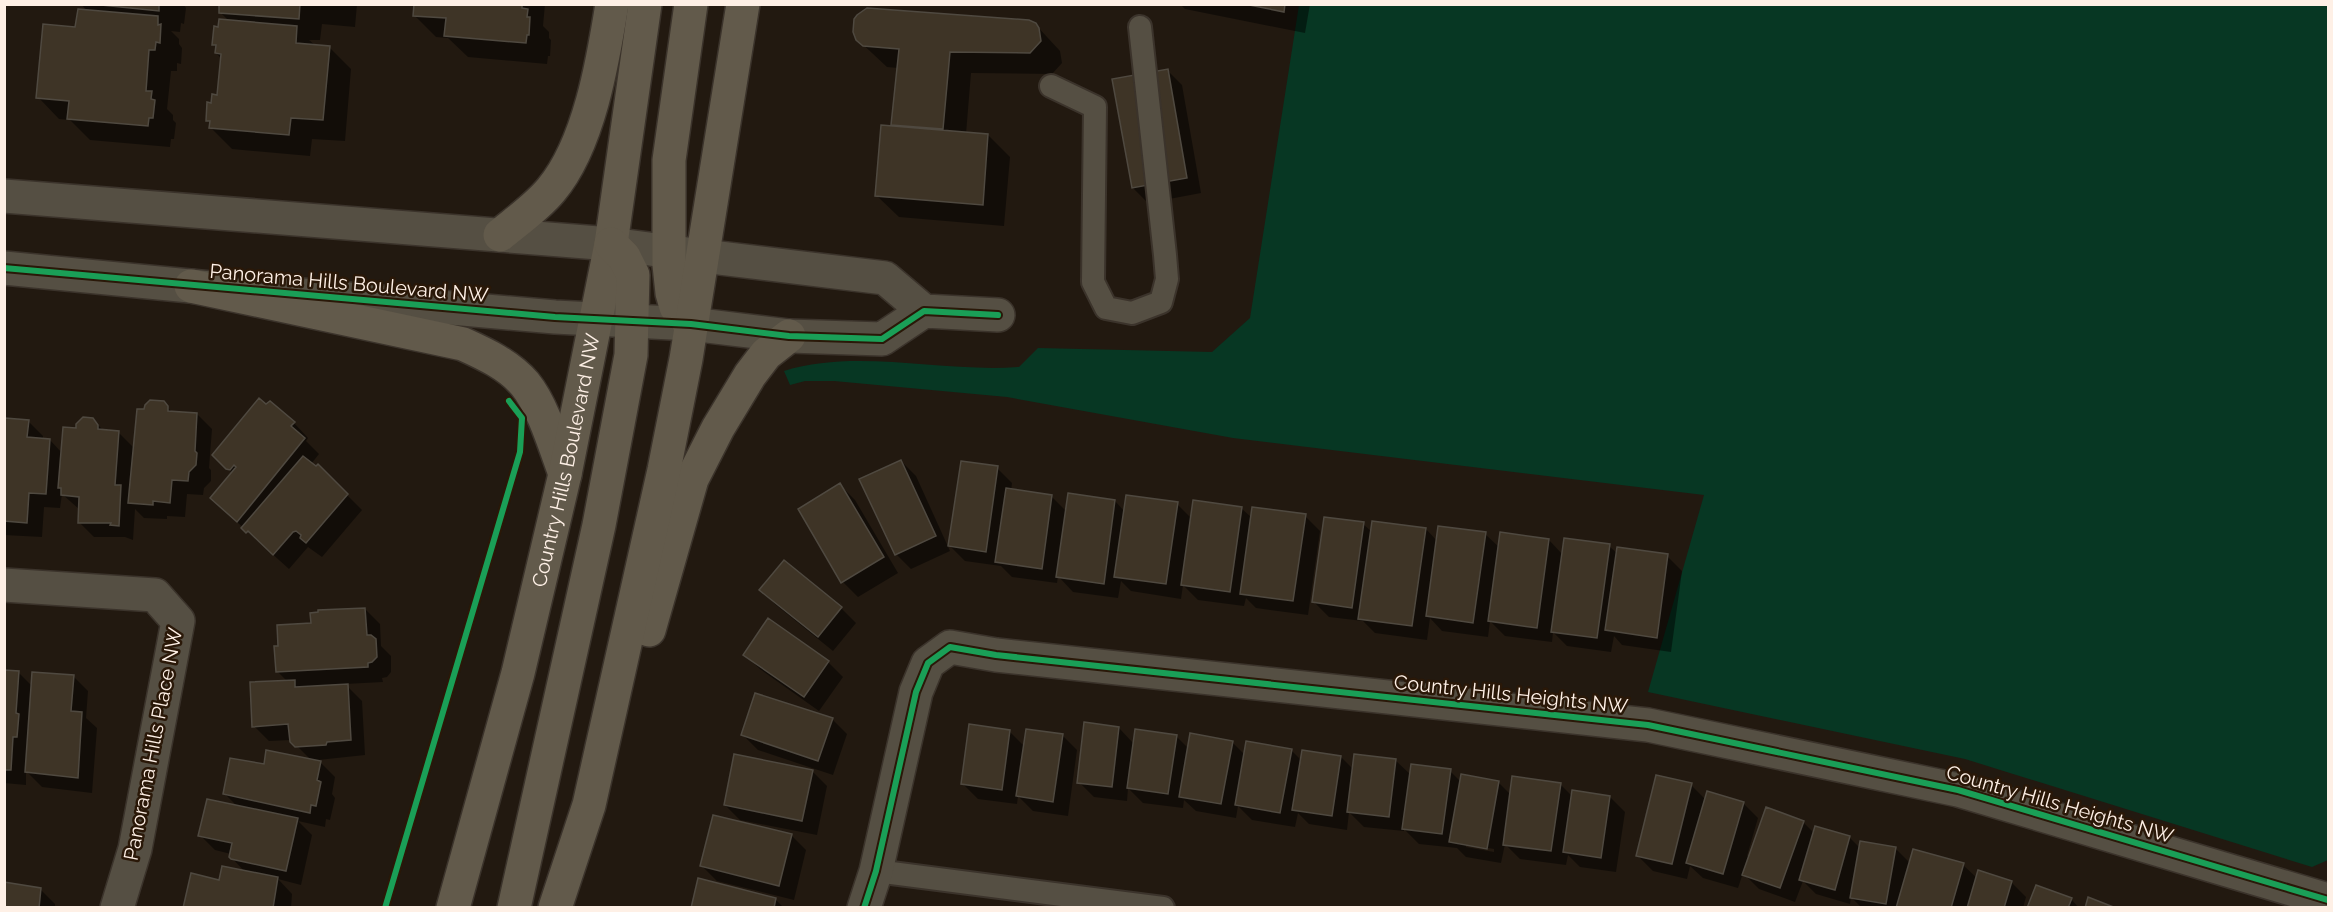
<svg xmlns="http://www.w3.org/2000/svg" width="2333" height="912" viewBox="0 0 2333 912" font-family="Raleway,sans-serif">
<rect width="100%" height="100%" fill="#221910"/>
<path fill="#073723" d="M1299 5H2328V860L2312 867 1965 759 1648 692 1704 495 1233 438 1007 397 834 381H805L790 385 784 371C857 348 943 373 1019 367L1038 348 1212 352 1250 318Z"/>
<path fill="#0007" fill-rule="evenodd" d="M81 4H183L186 8 184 24 181 23 180 32 171 31 179 39V44L182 48 181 64 177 63V71H171L167 109 173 115V120L176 123 174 139H171L170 147 90 140 70 120 59 119 38 97 87 11Z
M218 4H357L355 27 322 24 320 40H309L316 46 329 47 351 69 345 141 312 139 310 156 232 149 211 128V124L207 120 212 105 219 97 222 59 216 53 217 48 214 45 219 28 229 21 220 12V8Z
M415 4H545L543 26 549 32V38L551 40 550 56H548L547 64 468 57 448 38 436 37 414 15Z
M1180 4H1310L1305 33 1185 9Z
M1035 24 1060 51 1062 63 1052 74 971 73 966 134 988 135 1010 157 1004 226 899 217 877 196 893 127 898 68 887 67 857 39Z
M1167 70 1182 85 1201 193 1148 203 1133 188Z
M163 403 173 413 197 414 212 429 209 468 211 470V481L204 488 203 495 187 494 185 517 167 516V519L144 518 135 509 133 540 125 537H94L79 522 80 510 62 494 60 508 44 507 42 537 4 535 6 419 28 421 43 436V439L50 440 62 453 78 429 92 419 104 431 118 432 135 449 146 411Z
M294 423 308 438 306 441 319 454 311 464 316 468 318 466 362 510 322 557 308 547 289 569 227 513 233 474 214 455Z
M901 461 916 476 950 551 911 569 896 554Z
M997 468 1012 483 1011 491 1051 496 1067 512 1115 501 1125 512 1177 504 1192 519 1241 508 1252 518 1305 516 1320 531 1308 615 1256 608 1246 598 1244 606 1198 600 1183 585 1181 599 1131 591 1121 581 1118 598 1073 592 1058 576 1057 583 1012 577 1001 566 965 561 950 546Z
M840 485 855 500 898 573 858 597 843 582Z
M1363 524 1372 532 1426 529 1438 542 1485 534 1500 548 1549 540 1563 555 1609 546 1618 554 1667 556 1682 571 1671 652 1622 645 1614 636 1611 652 1567 646 1553 632 1552 642 1505 636 1490 621 1488 637 1442 631 1430 618 1427 640 1375 633 1363 621 1329 617 1314 602Z
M761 590 841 608 856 623 833 651 776 605Z
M365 609 380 624 381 646 391 656V672L387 677 382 678 383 682 345 684 362 701 365 755 318 760 335 777 332 794 335 798 330 820 326 819 325 827 298 821 312 835 301 885 278 879 292 894 291 908H184L220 881 246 873 230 856 231 854 215 850 200 835 238 807 224 793 265 766 312 761 291 740 269 741 254 726 287 681 278 672 312 625Z
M745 655 828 662 843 677 819 711 760 669Z
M4 671 18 672 33 687 73 676 88 691 86 718 97 728 92 793 42 787 26 771V785L4 783Z
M832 719 847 734 833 775 758 750 743 735Z
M1119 728 1134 744 1176 736 1189 749 1232 742 1245 755 1291 750 1302 761 1341 757 1354 770 1395 760 1411 775 1450 771 1461 782H1498L1511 795 1561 785 1573 797H1610L1625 812 1616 872 1580 867 1568 855 1566 865 1520 859 1505 844 1501 863 1466 857 1457 848 1419 844 1404 829V831L1364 827 1349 812 1347 830 1309 824 1298 813 1295 827 1252 820 1238 806 1236 818 1196 811 1184 800 1183 808 1143 803 1128 788 1127 801 1094 797 1079 782ZM1466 844 1494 849V852L1466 847Z
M1009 731 1025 747 1062 735 1077 750 1068 816 1033 811 1018 796 1017 804 978 799 963 784Z
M812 771 827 786 817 835 740 820 725 805Z
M1691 785 1706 800 1743 803 1758 818 1747 856 1750 857 1803 822 1814 833 1849 837 1861 849H1896L1911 864 1963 865 1977 878 2011 882 2026 897 2023 908H1862L1851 897 1850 904 1816 894 1803 881 1795 902 1759 889 1743 873 1738 888 1703 878 1690 866 1687 879 1653 871 1638 856Z
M791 835 806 850 794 900 717 881 702 866Z
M40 889 55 904V908H4Z
M775 899 784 908H693Z
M2071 899 2079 908H2029Z"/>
<path fill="#3e3426" stroke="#4f4940" stroke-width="1.5" d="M91 4H159V11Z
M216 4H300L299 19 219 13V6Z
M414 4H522V8L528 9 527 17H530L529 35H527L526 43 444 36 446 18 413 16Z
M1244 4H1285L1284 12Z
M867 8 1029 20 1036 23 1039 28 1041 41 1030 53 950 52 943 129 891 125 899 49 863 46 856 40 853 32 854 19 857 15Z
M78 9 158 16V25L161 24 160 43 156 42 155 50H149L146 91H152L151 99 155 100 153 118H149L148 126 67 119 69 101 36 98 43 24 75 27Z
M219 19 297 26 296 43 330 46 323 120 291 118 289 135 209 128 210 121H206L207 102 211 103 212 94 217 95 221 54 215 53 216 45H212L214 26 218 27Z
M1168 69 1187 178 1132 188 1112 79Z
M881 125 988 134 983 205 875 196Z
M259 398 266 404 270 401 295 422 291 426 305 438 237 522 210 498 236 467 234 465 230 470 226 469 212 455Z
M150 400 164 401 168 406V411L197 413 195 451 197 453 196 465 189 472 188 481 172 480 170 503 153 501V505L128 503 137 409H144L145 405Z
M83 417 93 418 98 425V429L119 431 115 485H121L119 526 110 525 111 523H78L79 497 61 495V488H58L63 427 76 428V424Z
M5 418 29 420 27 437 50 439 46 494 29 493 27 523 4 521Z
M303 456 316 466 318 464 348 494 306 543 300 538 301 535 296 531 293 532 273 555 248 531 246 533 241 528Z
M901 460 936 536 895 555 859 479Z
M961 461 998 466 986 552 948 546Z
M840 483 884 557 841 583 798 509Z
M1006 488 1052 495 1042 569 995 562Z
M1068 493 1115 500 1104 584 1056 577Z
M1126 495 1178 502 1166 584 1114 577Z
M1193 500 1242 507 1230 592 1181 585Z
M1252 507 1306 514 1293 601 1240 594Z
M1324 517 1364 522 1352 608 1312 602Z
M1372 521 1426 528 1412 626 1358 619Z
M1438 526 1486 532 1473 623 1426 616Z
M1500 532 1549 539 1537 628 1488 621Z
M1564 538 1610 544 1597 638 1551 632Z
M1617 547 1668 554 1657 638 1605 630Z
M784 560 842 607 818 637 759 590Z
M365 608 367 635H371L376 639 377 657 372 662 368 663V667L276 672 274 646H278L277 625 311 623 310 613 318 612V610Z
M768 618 829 661 804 697 743 655Z
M4 670 19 671 16 713 19 714 17 737H13L11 770H4Z
M32 672 74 675 71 711 82 712 78 778 25 772Z
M295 680V687L348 684 351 740 327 742 326 745 295 747 290 742 288 724 252 727 250 682Z
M755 693 833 718 818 761 741 735Z
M1084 722 1119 727 1112 787 1077 783Z
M969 724 1010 730 1002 790 961 784Z
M1026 729 1063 734 1053 802 1016 796Z
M1135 729 1177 735 1168 794 1127 788Z
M1190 733 1233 741 1221 804 1179 797Z
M1246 741 1292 749 1280 813 1235 805Z
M266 750 321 761 317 780 321 782 316 806 311 805 310 813 223 794 230 758 264 764Z
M1302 750 1341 756 1332 816 1292 810Z
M734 754 813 770 802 821 724 805Z
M1354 754 1396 759 1389 817 1347 812Z
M1411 764 1451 769 1442 834 1402 829Z
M1461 774 1499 781 1487 849 1449 842Z
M1656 775 1692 783 1672 864 1636 856Z
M1512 776 1561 783 1551 851 1503 845Z
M1572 790 1610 796 1601 858 1563 852Z
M1707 791 1744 802 1723 874 1686 863Z
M207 799 298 818 286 871 231 859 229 857 232 843 198 836Z
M1766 807 1804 821 1780 888 1742 875Z
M713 815 792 834 779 886 700 866Z
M1815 826 1850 836 1835 890 1799 880Z
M1860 841 1896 847 1886 904 1850 898Z
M1913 849 1964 863 1951 908H1896Z
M222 866 278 877 273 908H183L191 873 219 880Z
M1978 870 2012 881 2004 908H1967Z
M698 878 776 898 774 908H691Z
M4 882 41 888 39 908H4Z
M2036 885 2072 898 2068 908H2027Z
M2088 897 2116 908H2085Z"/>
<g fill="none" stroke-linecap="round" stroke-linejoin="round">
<g stroke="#3b332b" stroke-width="26">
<path id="service" d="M1051 86 1095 107 1093 282 1106 308 1132 313 1161 302 1167 279 1165 255 1140 27
M876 871 1163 908"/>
</g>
<g stroke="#3b332b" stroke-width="36">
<path id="minor" d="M703 256 885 278 924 311
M691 324 789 336 882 339 924 311 998 315
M4 585 155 595 178 621 135 849 117 908
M864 908 876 871 916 692 928 663 950 647 996 655 1648 725 1958 790 2328 900"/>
</g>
<g stroke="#3b332b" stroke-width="36">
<path id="tertiary" d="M4 196 611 244 703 256
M4 268 221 289
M278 293 555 317 691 324"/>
</g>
<g stroke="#3b332b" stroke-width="36">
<g id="secondary">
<path d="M500 235C517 221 537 207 551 190 589 145 603 61 612 4"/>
<path d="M191 286 463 344C485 354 509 365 525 384 543 406 555 447 565 474"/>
<path d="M691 324 676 307 672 293 669 265V160L691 4"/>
<path d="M649 630 692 479 718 428 750 375 766 354 789 336"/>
<path id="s1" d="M453 908 518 673 565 474 611 244 645 4"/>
<path d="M514 908 599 525 631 355 633 275 624 257 611 244"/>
<path d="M555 908 589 805 664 470 686 359 743 4"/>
</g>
</g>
<use href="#service" stroke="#554f43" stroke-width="22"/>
<use href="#minor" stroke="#554f43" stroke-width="33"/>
<use href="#tertiary" stroke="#554f43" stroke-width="33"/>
<use href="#secondary" stroke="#625a4b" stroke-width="33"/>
<g stroke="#2a1808" stroke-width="10">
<path id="cycleway" d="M4 268 555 317 691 324 789 336 882 339 924 311 998 315
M385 908 520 452 522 418 509 401
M864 908 876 871 916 692 928 663 950 647 996 655 1648 725 1958 790 2328 900"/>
</g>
<use href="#cycleway" stroke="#1a9f57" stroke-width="6"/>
</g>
<g text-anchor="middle" stroke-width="5" stroke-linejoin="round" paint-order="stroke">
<g font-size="20" fill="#fef0e6" stroke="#2a1808">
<text transform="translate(349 283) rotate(5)" y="7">Panorama Hills Boulevard NW</text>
<text dy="7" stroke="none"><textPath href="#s1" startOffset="462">Country Hills Boulevard NW</textPath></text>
<text transform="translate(1511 694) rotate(6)" y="7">Country Hills Heights NW</text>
<text transform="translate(153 744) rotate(-79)" y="7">Panorama Hills Place NW</text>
<text transform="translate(2060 804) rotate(16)" y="7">Country Hills Heights NW</text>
</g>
</g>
<rect width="2333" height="912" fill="none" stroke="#fef0e6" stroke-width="12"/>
</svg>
